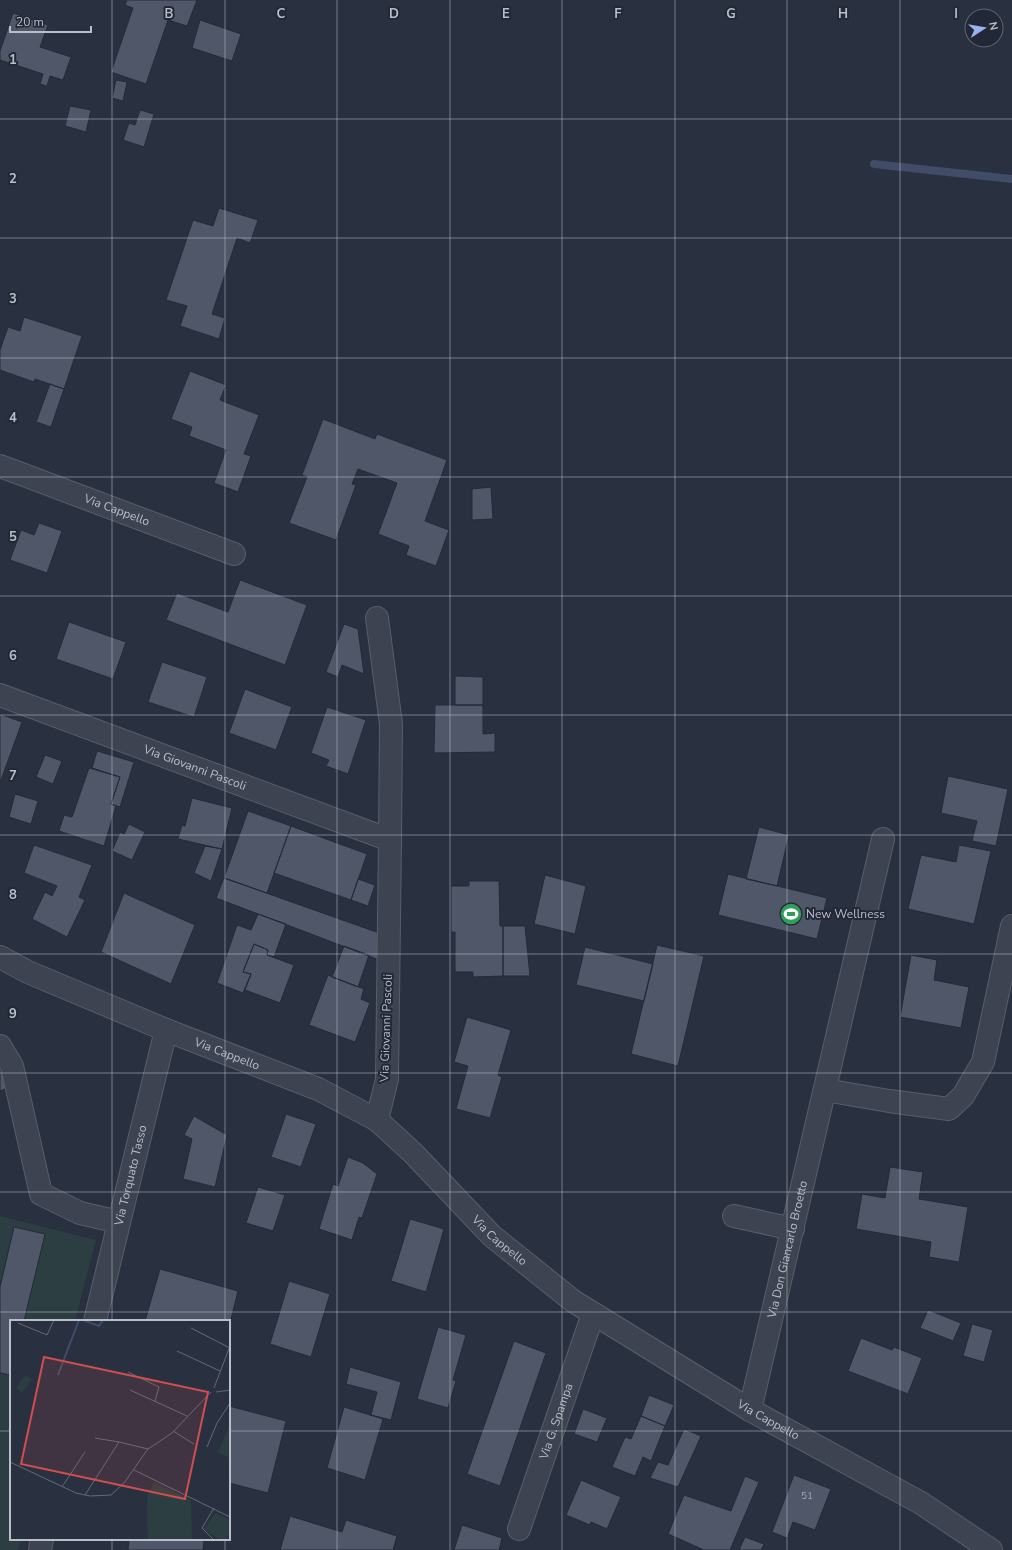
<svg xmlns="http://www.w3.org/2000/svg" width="1012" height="1550" viewBox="0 0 1012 1550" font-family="'Nunito Sans',sans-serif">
<rect width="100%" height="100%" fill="#293040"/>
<path fill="#2c3e42" d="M0 1216 96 1240 75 1321H11V1539H21L18 1550H0Z"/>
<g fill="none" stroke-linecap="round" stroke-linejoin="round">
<path stroke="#414c67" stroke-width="8" d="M874 164 1012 179"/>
</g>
<path fill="#505768" stroke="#242a37" d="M127 0H197L187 26 168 20 146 84 111 72 133 8 125 5Z
M13 13 48 25 40 47 71 57 63 80 50 76 47 86 40 84 43 74 0 60V51Z
M200 20 241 34 232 61 192 48Z
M116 80 127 82 123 101 112 98Z
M70 106 91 110 86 132 65 126Z
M140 110 154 114 144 147 123 140 129 123 135 125Z
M219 208 258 220 250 243 237 238 212 314 225 318 219 339 180 326 187 306 166 300 193 220 213 226Z
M24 317 82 336 64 389 35 379 34 382 0 370V350L8 327 20 331Z
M190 371 226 385 220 400 259 415 244 454 251 456 238 492 214 483 226 450 189 436 192 427 171 419Z
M50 384 64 389 51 427 36 422Z
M323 419 375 439 377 434 447 460 425 521 449 530 436 566 406 555 409 546 378 534 397 483 358 469 352 484 356 485 336 540 289 523 307 477 302 475Z
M491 487 493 519 472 520V489Z
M39 523 62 531 47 573 10 560 21 530 34 535Z
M240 580 307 605 285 665 166 620 177 593 228 612Z
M69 622 126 642 113 679 56 659Z
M344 624 358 629 364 674 342 665 338 677 326 672Z
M162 662 207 677 194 717 148 702Z
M455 676 483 677V705H455Z
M245 689 292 707 276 750 229 733Z
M435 705H483V734L495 733V752L434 753Z
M327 707 366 720 348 774 326 766 329 760 311 753Z
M0 714 22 722 0 783Z
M97 751 134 762 120 807 111 804 120 777 92 768Z
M45 755 62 761 53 784 36 777Z
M89 768 120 777 111 804 116 806 104 846 59 831 64 815 72 817Z
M948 776 1008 789 996 846 972 841 977 821 941 813Z
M15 794 38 801 31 824 9 817Z
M192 798 232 808 222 849 178 839 182 825 185 826Z
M248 811 291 826 267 893 224 878Z
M129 824 145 832 132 860 112 851 120 832 124 834Z
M291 826 367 854 351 900 274 873Z
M759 827 789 835 777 886 746 879Z
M34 845 92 865 79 897 85 900 67 937 32 919 45 892 52 896 57 886 24 873Z
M959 845 991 851 974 924 908 909 921 855 956 862Z
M205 846 222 849 211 881 194 873Z
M728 874 827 898 817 939 718 915Z
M545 875 586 886 575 934 534 924Z
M224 878 382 934V961L216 898Z
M358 879 375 885 368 906 351 900Z
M469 881H499L500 926H503V976L473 977V972H455V932H451V886H469Z
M124 893 195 925 171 984 101 952Z
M258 914 286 924 274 957 267 955 268 950 254 944 243 972 251 974 243 993 217 983 237 925 251 930Z
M503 926H525L530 976H503Z
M254 944 268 950 267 955 294 965 280 1003 245 990 251 974 243 972Z
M657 945 704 956 678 1066 631 1054Z
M344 946 369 955 358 987 332 977Z
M585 947 653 964 644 1001 576 985Z
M911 955 937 960 934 980 969 987 961 1028 900 1017Z
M328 975 364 989 361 999 370 1003 355 1042 309 1025Z
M467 1017 511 1030 498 1075 502 1077 490 1118 456 1109 468 1066 454 1062Z
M0 1068 8 1088 0 1091Z
M286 1114 316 1124 301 1167 271 1157Z
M194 1116 227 1135 215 1187 183 1179 192 1139 184 1135Z
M348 1157 363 1163 377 1174 362 1218 359 1217 352 1240 319 1229 333 1184 338 1186Z
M890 1167 923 1172 919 1199 968 1207 959 1262 929 1257 931 1242 856 1229 862 1194 885 1198Z
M258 1187 285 1195 273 1231 246 1223Z
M410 1219 444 1229 426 1292 391 1281Z
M14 1227 45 1234 24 1321H11V1375L0 1373V1287Z
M160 1269 238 1291 229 1327V1321H145Z
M289 1281 330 1294 311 1357 270 1344Z
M928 1310 961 1323 953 1341 920 1328Z
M972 1324 993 1330 984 1362 963 1356Z
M438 1327 466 1335 453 1380 456 1381 448 1408 417 1399Z
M861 1338 892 1350 894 1347 922 1358 908 1394 848 1371Z
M514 1341 546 1353 500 1486 467 1474Z
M350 1367 401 1382 391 1420 371 1415 377 1392 346 1384Z
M649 1395 674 1405 665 1426 641 1416Z
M229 1406 286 1421 268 1493 229 1483Z
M344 1407 383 1419 365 1480 327 1468Z
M583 1409 607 1418 597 1442 574 1434Z
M641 1416 665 1426 651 1461 643 1457 635 1476 612 1467 625 1437 631 1439Z
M684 1429 701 1436 678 1487 650 1478 658 1462 668 1465Z
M794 1475 831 1489 815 1530 793 1522 787 1538 772 1532Z
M745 1476 759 1482 730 1550H704L668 1534 684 1495 731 1511Z
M581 1480 621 1497 607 1529 591 1522 590 1525 566 1515Z
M290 1516 342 1532 346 1520 397 1536 393 1550H280Z
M462 1525 502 1538 499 1550H454Z
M745 1537 764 1544 761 1550H739Z
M129 1539H204L203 1550H128Z"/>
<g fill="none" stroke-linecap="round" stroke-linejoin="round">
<g stroke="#585e6a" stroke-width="24">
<g id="minor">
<path id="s1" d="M0 466 234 554"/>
<path d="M377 618 391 724 390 840"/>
<path id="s2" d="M0 695 390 840 387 1079 377 1120"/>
<path id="s3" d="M0 957 28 972 166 1030 318 1089 377 1120 413 1153 492 1236 573 1301 750 1410 921 1503 991 1550"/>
<path d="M0 1046 12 1066 41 1194 80 1213 119 1222"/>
<path d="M825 1090 889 1101 949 1109 963 1096 983 1062 1012 926"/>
<path d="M734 1216 793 1229"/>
<path id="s4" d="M95 1321 166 1030"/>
<path id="s5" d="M750 1410 883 839"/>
<path id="s6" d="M519 1529 593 1314"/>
<path d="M40 1550 42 1539"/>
</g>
</g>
<use href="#minor" stroke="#3d4350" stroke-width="22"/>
</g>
<path fill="none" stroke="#babeca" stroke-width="1" stroke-opacity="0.55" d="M112 0V1321M225 0V1321M337 0V1550M450 0V1550M562 0V1550M675 0V1550M787 0V1550M900 0V1550M0 119H1012M0 238H1012M0 358H1012M0 477H1012M0 596H1012M0 715H1012M0 835H1012M0 954H1012M0 1073H1012M0 1192H1012M0 1312H1012M0 1431H11M229 1431H1012M112 1539V1550M225 1539V1550"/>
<defs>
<g id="stadium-disc" transform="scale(1.15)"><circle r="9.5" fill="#2e9e5b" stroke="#222835"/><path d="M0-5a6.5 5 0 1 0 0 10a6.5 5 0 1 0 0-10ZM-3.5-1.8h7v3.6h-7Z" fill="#fff"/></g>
</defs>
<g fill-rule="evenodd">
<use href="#stadium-disc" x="791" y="914"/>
</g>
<g text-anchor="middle" stroke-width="4" stroke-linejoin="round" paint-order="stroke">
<g font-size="10" fill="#a0a4b2">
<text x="807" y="1499">51</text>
</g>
<g font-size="12" fill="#babeca" stroke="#222835">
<text dy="4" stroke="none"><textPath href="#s1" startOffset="125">Via Cappello</textPath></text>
<text dy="4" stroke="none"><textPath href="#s2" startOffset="208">Via Giovanni Pascoli</textPath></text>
<text transform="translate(386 1028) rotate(-88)" y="4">Via Giovanni Pascoli</text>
<text dy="4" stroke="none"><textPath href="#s3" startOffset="247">Via Cappello</textPath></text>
<text dy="4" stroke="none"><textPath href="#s4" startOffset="150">Via Torquato Tasso</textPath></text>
<text dy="4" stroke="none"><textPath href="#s3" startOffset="583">Via Cappello</textPath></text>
<text dy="4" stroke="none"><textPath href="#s5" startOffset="165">Via Don Giancarlo Broetto</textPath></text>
<text dy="4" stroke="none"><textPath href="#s3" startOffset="907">Via Cappello</textPath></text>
<text dy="4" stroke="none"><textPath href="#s6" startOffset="114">Via G. Spampa</textPath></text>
</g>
<g font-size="12" fill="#babeca" stroke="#222835" text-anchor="start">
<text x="806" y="918">New Wellness</text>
</g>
</g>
<g transform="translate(10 1320)">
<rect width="220" height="220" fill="#293040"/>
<path d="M15 55 22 59 12 73 6 68ZM220 105V138L208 132ZM144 162 181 180 182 220H138L137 177ZM205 193 220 200V214L215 220H210L194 209Z" fill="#2c3e42"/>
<path fill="none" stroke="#414c67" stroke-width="2" d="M73 0 89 6 93 0M48 55 69 0"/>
<path fill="none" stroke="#636977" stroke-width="1" d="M8 3 37 15 44 0M181 8 220 28M167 31 210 51M118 52 149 67 145 81M204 68 220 26M120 70 177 96M206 72 220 70M163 111 184 124M85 118 109 122M197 127 207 103 220 83M0 142 66 173 80 176 101 175 114 163 138 129 162 113 201 72M124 150 220 197M52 167 75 132M75 175 109 122 138 129M204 220 192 208 204 188"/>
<path fill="#cf4e50" fill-opacity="0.15" stroke="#cf4e50" stroke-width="2" d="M34 37 198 72 175 179 11 144Z"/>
<rect width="220" height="220" fill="none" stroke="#babeca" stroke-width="2"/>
</g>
<g font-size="13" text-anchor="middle" font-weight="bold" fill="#babeca" stroke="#222835" stroke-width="4" stroke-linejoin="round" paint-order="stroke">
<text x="169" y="18">B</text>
<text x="281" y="18">C</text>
<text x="394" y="18">D</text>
<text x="506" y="18">E</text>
<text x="618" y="18">F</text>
<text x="731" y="18">G</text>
<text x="843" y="18">H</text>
<text x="956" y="18">I</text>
<text x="13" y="64">1</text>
<text x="13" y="183">2</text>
<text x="13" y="303">3</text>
<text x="13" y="422">4</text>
<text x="13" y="541">5</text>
<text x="13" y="660">6</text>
<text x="13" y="780">7</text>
<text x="13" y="899">8</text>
<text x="13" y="1018">9</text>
</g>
<g transform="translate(984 28) rotate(78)"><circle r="19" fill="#222835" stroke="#5f6471"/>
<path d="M0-3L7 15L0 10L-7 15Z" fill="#9ab1ef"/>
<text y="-6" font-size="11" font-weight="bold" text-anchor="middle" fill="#babeca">N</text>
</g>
<path d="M10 26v6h81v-6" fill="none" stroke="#babeca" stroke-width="2"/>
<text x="16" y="26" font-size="12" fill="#babeca" stroke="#222835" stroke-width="3" paint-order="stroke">20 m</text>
</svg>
